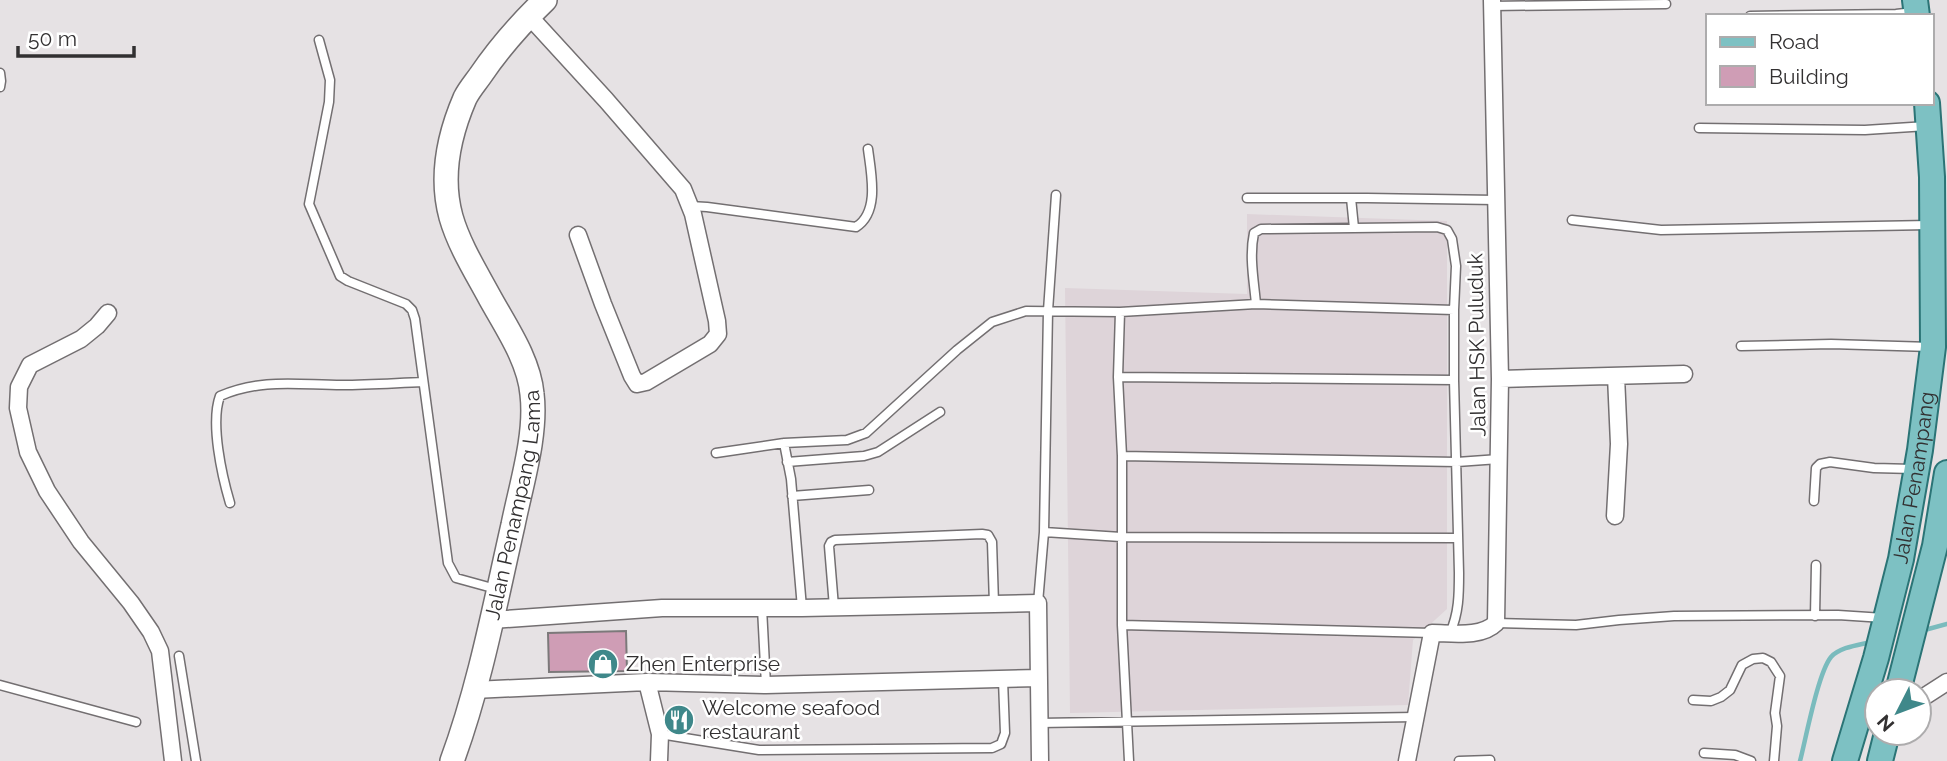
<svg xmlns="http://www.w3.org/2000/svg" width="1947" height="761" viewBox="0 0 1947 761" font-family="Raleway,sans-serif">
<rect width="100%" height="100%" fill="#e6e2e4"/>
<path fill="#ded4d9" d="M1247 214 1447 221V609L1413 640 1408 705 1070 713 1065 288 1247 294Z"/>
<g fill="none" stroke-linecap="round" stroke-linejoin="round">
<path stroke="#7abbbd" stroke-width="4.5" d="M1921 631 1947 624
M1800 761C1806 738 1818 673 1831 657 1840 647 1859 645 1871 642"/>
</g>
<path fill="#cf9db5" stroke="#7c797a" stroke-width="2" d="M626 631 627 671 549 672 548 633Z"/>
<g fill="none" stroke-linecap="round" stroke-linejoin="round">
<g stroke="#736f71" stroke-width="11">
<path id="lane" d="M1492 6 1666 4
M1750 16 1896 14 1914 12
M319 40 330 80 329 102 309 204 340 276 348 281 406 304 412 310 415 319 448 563 456 578 496 589
M0 73 1 81 0 87
M1699 128 1865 130 1927 126
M1247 198H1367L1496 200
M1351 198 1354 228
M690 206 707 207 856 227C880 212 871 173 868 149
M1572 220 1661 230 1929 225
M1256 304C1254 281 1249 256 1254 233L1261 229 1437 227 1447 230 1452 239 1456 266 1454 310V380L1459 573C1459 594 1459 613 1450 633
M1120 312 1118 377 1122 456V625L1129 761
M1741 346 1831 344 1931 347
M1118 377 1454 380
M784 443 791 479 802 608
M716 453 784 443 847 440 866 433 957 350 992 322 1026 311 1120 312 1256 304 1454 310
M1122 456 1457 462 1499 459
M787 462 864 456 878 452 940 412
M792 496 869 490
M1814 501 1816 468 1820 464 1830 462 1874 468 1913 469
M230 503C222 476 210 423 220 396 262 378 298 385 342 385 369 385 396 383 423 382
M1044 532 1121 537 1458 538
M1038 603 1044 532 1048 311 1056 195
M834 607 829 546 831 542 835 540 982 534 988 535 992 542 994 604
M762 608 766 685
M1815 616 1816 565
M1496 623 1576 625 1619 620 1674 616 1838 615 1884 618
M1122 625 1432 633
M179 656 196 761
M0 685 136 722
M1693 700 1711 701 1721 697 1730 690 1742 665 1753 659 1763 658 1771 662 1780 676 1775 713 1777 726 1774 761
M1039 723 1416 717
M660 734 759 750 992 748 1001 744 1005 733 1003 680
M1704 753 1735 755 1751 761
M1459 761 1490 760"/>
</g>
<g stroke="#736f71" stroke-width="19">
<path id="street" d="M529 16 606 100 683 189 693 214 717 321 718 334 710 344 646 382 637 384 632 376 603 304 578 235
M108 313 97 326 81 339 30 365 19 387 18 408 28 452 47 491 81 542 131 603 151 632 160 651 173 761
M1500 379 1684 374
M1615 516 1619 444 1616 376
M492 620 662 608H802L1038 603 1040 761
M647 682 660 734 659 761
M474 690 647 682 766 685 1039 678
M1919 700 1947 682
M1407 761 1432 633C1452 633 1481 638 1496 623L1500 379 1492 0"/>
</g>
<g stroke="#736f71" stroke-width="26">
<g id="secondary">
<path id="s1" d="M452 761C480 685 495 604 513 525 521 485 537 435 532 394 529 360 506 327 490 298 476 272 459 245 451 217 440 177 449 135 465 98 469 90 475 83 480 76 499 48 521 23 545 0"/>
</g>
</g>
<g stroke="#2b7476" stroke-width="28">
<g id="primary">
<path d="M1915 0 1917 16"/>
<path d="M1898 691 1935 546 1947 473"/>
<path id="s2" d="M1845 761 1876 658 1901 559 1920 450 1933 347 1932 177 1927 103"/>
<path d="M1880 761 1887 733"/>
</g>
</g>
<use href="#lane" stroke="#fff" stroke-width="8"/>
<use href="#street" stroke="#fff" stroke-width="16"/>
<use href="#secondary" stroke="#fff" stroke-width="23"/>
<use href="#primary" stroke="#7dc1c3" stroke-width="24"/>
</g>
<defs>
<g id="shop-disc" transform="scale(1.575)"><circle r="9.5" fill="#3f888a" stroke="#fff"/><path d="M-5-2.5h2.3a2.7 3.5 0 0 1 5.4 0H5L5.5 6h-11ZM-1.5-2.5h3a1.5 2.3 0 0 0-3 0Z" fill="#fff"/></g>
<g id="restaurant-disc" transform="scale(1.575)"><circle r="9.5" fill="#3f888a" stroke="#fff"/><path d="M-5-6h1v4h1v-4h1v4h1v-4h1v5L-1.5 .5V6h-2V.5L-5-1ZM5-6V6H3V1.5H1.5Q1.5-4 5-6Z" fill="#fff"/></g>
</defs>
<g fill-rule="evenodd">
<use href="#shop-disc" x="603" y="664"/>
<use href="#restaurant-disc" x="679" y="720"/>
</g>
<g text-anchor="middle" stroke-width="5" stroke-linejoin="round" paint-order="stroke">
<g font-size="21" fill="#323031" stroke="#fff">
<text transform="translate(1477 345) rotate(-91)" y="7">Jalan HSK Puluduk</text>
<text dy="7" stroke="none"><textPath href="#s2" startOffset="292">Jalan Penampang</textPath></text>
<text dy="7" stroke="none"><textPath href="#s1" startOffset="264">Jalan Penampang Lama</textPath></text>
</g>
<g font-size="21" fill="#323031" stroke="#fff" text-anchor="start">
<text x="626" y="671">Zhen Enterprise</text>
<text x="702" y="715">Welcome seafood<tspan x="702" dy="24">restaurant</tspan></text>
</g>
</g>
<rect x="1706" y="14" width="228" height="91" fill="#ffffff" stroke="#adacad" stroke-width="2"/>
<rect x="1720" y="37" width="35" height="10" fill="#7dc1c3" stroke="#adacad" stroke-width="2"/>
<text x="1769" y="49" font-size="21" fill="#323031">Road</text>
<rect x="1720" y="66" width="35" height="21" fill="#cf9db5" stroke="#adacad" stroke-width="2"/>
<text x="1769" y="84" font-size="21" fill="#323031">Building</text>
<g transform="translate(1898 712) rotate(228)"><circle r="33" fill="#ffffff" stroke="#adacad" stroke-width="2"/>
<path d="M0-5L12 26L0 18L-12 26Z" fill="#3f888a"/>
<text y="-10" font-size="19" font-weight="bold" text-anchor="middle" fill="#323031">N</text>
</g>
<path d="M18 46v10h116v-10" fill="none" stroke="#323031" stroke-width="3.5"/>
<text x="28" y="46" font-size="21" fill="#323031" stroke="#ffffff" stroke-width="5" paint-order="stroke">50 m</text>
</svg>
